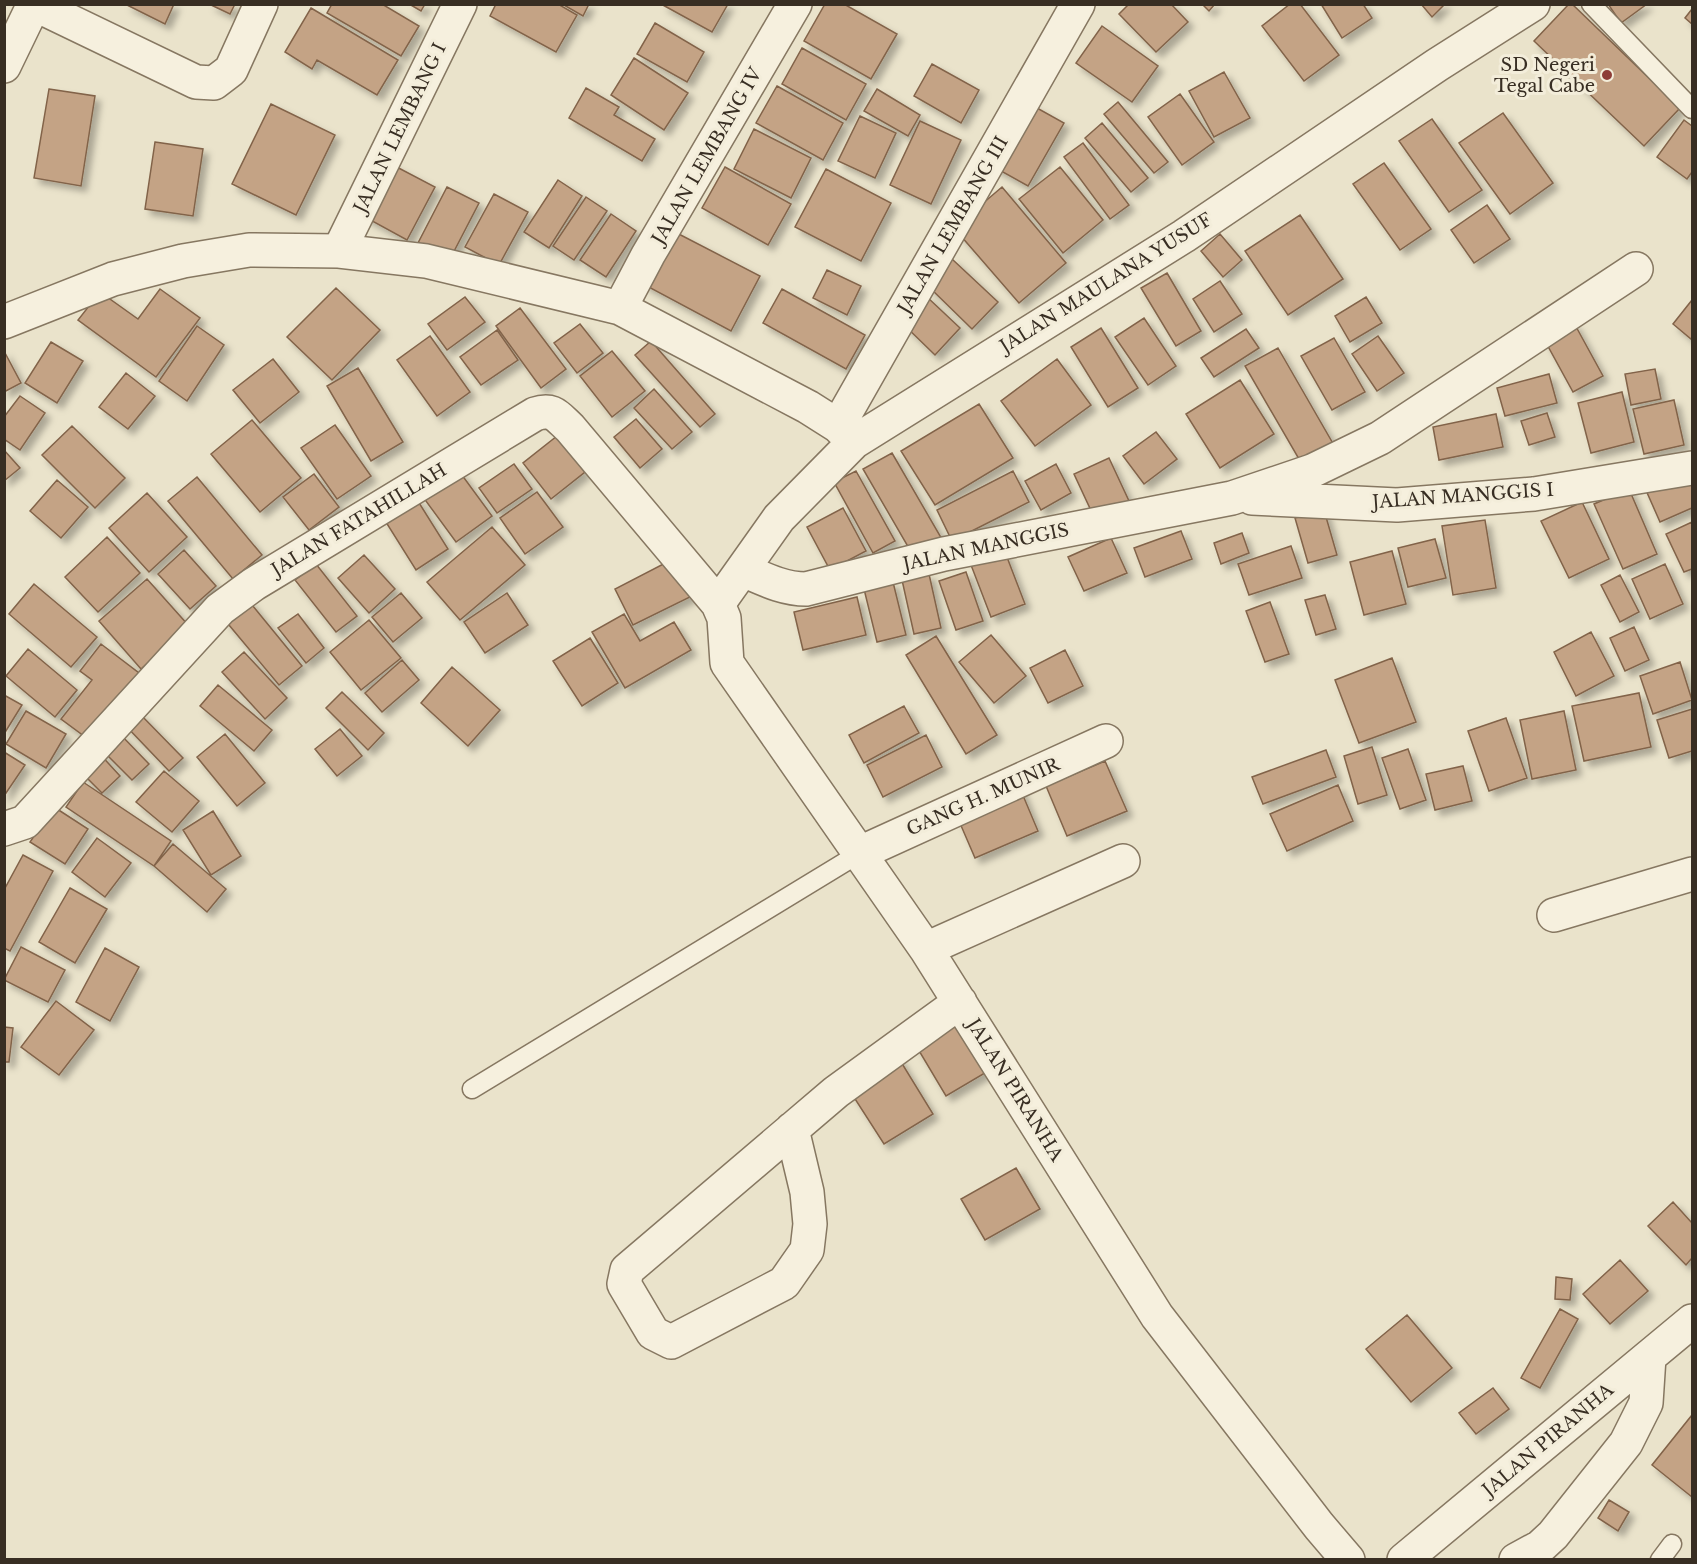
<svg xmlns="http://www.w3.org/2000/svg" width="1697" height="1564" viewBox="0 0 1697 1564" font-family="'Libre Baskerville',serif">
<defs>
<filter id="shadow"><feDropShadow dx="5.5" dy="5.5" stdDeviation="3" flood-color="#0004"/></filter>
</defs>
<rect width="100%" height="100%" fill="#eae3cb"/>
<path fill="#c4a385" stroke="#826349" stroke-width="1.5" filter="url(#shadow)" d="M125 4H174L165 24Z
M209 4H235L230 14Z
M332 4H382L419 26 401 56 327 13Z
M409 4H425L421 11Z
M496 4H558L577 15 556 52 490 16Z
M562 4H589L583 16Z
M661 4H728L712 32Z
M825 4H844L897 34 871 79 804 41Z
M1129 4H1171L1188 22 1156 52 1119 14Z
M1202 4H1215L1209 11Z
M1290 4H1300L1339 55 1304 81 1262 26Z
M1321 4H1363L1372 18 1342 38Z
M1421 4H1445L1432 17Z
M1569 4H1572L1680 108 1644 146 1534 41Z
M1608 4H1647L1621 23Z
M311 8 398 60 377 95 317 60 312 69 285 52Z
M1692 9V24L1685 18Z
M655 23 704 52 687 82 637 54Z
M1102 26 1158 66 1132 102 1076 63Z
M802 48 866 84 846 120 782 84Z
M634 58 688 93 664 130 611 95Z
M932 64 979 90 961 123 914 96Z
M1224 72 1250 118 1214 137 1189 91Z
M777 86 843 123 823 160 756 123Z
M586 88 619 107 614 115 655 139 642 161 569 118Z
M49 89 95 96 81 186 34 178Z
M877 89 920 115 908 136 864 111Z
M1180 94 1214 142 1182 165 1148 117Z
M1118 102 1168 162 1154 173 1104 114Z
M1028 103 1064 123 1028 186 992 166Z
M271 104 335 135 296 215 232 184Z
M1503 113 1553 183 1510 214 1459 143Z
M860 116 896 133 875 178 838 161Z
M1432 119 1482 190 1449 212 1399 141Z
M1684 120 1692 126V172L1687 179 1657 157Z
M920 121 961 140 931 204 890 185Z
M1102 123 1148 178 1131 192 1085 138Z
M754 129 811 158 791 198 734 169Z
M155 142 203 149 193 216 145 209Z
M1083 143 1129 205 1110 219 1064 157Z
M1384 163 1431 229 1400 250 1353 184Z
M391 164 435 187 407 240 363 216Z
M725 167 791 204 768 245 702 208Z
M1060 167 1103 220 1063 253 1019 199Z
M826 169 891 203 861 261 795 227Z
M558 180 582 196 549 248 524 232Z
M447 187 479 203 450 259 418 243Z
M1002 187 1066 263 1019 303 954 228Z
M494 194 528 212 499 265 465 247Z
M586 197 607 211 574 260 553 246Z
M1487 205 1510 239 1474 263 1451 230Z
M611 214 636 231 606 277 580 260Z
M1300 215 1343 279 1288 315 1245 251Z
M671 230 760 276 731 331 643 284Z
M1220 234 1242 260 1223 277 1201 251Z
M952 259 998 302 972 329 927 285Z
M827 270 861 286 847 315 813 298Z
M1167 273 1201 331 1176 346 1141 288Z
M1220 281 1242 314 1214 332 1193 299Z
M336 288 380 330 332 380 287 337Z
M160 289 200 318 156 377 78 320 100 292 138 319Z
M782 289 865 335 846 369 763 323Z
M926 296 960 328 935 355 901 322Z
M465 297 485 322 447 350 428 324Z
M1366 297 1382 323 1350 342 1335 316Z
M1692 300V337L1691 339 1673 324Z
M520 308 566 369 541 388 496 326Z
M1144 318 1176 366 1148 385 1115 337Z
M1574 323 1603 376 1573 392 1544 339Z
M580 324 603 353 577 373 554 343Z
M197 326 224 345 187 401 159 381Z
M1101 328 1138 388 1108 407 1071 347Z
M1246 329 1259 348 1214 377 1201 358Z
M497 330 518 360 481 385 460 357Z
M430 336 470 392 437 416 397 360Z
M1378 336 1404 373 1377 391 1352 354Z
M1334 338 1365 392 1332 410 1301 356Z
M651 341 715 414 700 427 635 355Z
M51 342 83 361 57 403 25 383Z
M1278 348 1335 447 1303 466 1245 366Z
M4 351 21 383 4 392Z
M612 351 645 391 612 417 580 376Z
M273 359 299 392 260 423 233 390Z
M1057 359 1091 405 1035 446 1001 401Z
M358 368 403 442 371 461 327 386Z
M1655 369 1661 399 1631 405 1625 374Z
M126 373 155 396 128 429 99 407Z
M1549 374 1557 403 1505 416 1497 388Z
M1240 380 1274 434 1220 468 1186 414Z
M654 389 692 432 672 449 634 408Z
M1622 392 1634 442 1591 453 1578 403Z
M20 396 45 413 20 450 4 439V417Z
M1674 400 1684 445 1644 454 1633 409Z
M979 404 1013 458 935 505 901 451Z
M1547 413 1555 437 1529 445 1521 421Z
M1496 414 1503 447 1439 460 1433 427Z
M636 419 662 449 640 468 614 437Z
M252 420 301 478 260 512 211 454Z
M335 425 371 476 337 499 301 448Z
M72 426 125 478 95 508 42 455Z
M1156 432 1177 459 1144 484 1123 456Z
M557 436 585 472 551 499 523 463Z
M4 450 20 468 4 481Z
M892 453 943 541 914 557 863 469Z
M1109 458 1129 501 1094 517 1074 474Z
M514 464 532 489 497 513 479 488Z
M1056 464 1071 493 1041 510 1025 481Z
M459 471 492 516 456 542 423 497Z
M856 471 895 541 873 553 834 482Z
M1013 471 1029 502 952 541 937 510Z
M314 474 339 507 309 530 283 497Z
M197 477 262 555 233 579 168 501Z
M57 480 88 507 61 538 30 511Z
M1692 481V508L1660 522 1645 488Z
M1629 489 1657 554 1623 569 1594 504Z
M537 492 563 527 525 554 500 518Z
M147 493 187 537 149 572 109 528Z
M416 498 448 549 416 570 384 519Z
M1582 502 1609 559 1569 578 1541 521Z
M843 508 866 551 830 570 807 527Z
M1324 510 1337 555 1308 563 1295 518Z
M1485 520 1496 588 1453 595 1442 526Z
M1692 522V569L1684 572 1666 534Z
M492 527 525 565 460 620 427 582Z
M1181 531 1192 559 1145 577 1134 548Z
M1242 533 1249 553 1221 564 1214 543Z
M107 537 140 573 98 612 65 577Z
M1111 538 1127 573 1084 591 1068 557Z
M1435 539 1446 578 1408 587 1398 548Z
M1291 546 1302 578 1249 595 1238 564Z
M184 550 216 586 190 609 158 574Z
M1392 551 1406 604 1364 615 1350 562Z
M1005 552 1025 604 991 617 971 565Z
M364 555 395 589 369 613 338 578Z
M673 559 692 596 633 625 615 589Z
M316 564 357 616 336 632 295 580Z
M1665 564 1683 604 1650 619 1632 579Z
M966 572 983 621 956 630 939 581Z
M929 574 941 628 914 634 902 580Z
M1620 575 1639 612 1620 622 1601 585Z
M147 579 189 626 141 669 99 621Z
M893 582 906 635 877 642 864 589Z
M34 584 97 637 71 667 9 614Z
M401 593 422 618 393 642 372 617Z
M507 593 528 625 485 653 464 622Z
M1325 595 1336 629 1316 635 1305 600Z
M857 597 866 635 803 650 794 612Z
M248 600 302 666 279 685 224 619Z
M1270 602 1289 654 1265 662 1246 611Z
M298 614 324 648 306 663 278 628Z
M624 614 640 641 674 622 691 650 625 688 592 632Z
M369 620 401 658 361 690 330 652Z
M1634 627 1649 660 1625 671 1610 638Z
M1591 632 1614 676 1576 696 1554 652Z
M991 635 1026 676 994 703 959 662Z
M936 636 997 735 966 754 906 655Z
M590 638 618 683 582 706 553 661Z
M101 644 139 673 88 739 61 719 92 680 80 671Z
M28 649 77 690 55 717 6 676Z
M1065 650 1083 686 1048 703 1030 668Z
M244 652 287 698 265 719 222 672Z
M1392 658 1416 722 1359 743 1335 680Z
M402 660 419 680 382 712 365 693Z
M1680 662 1692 700 1653 714 1640 676Z
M452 667 500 710 468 746 421 703Z
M218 685 272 730 254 751 200 706Z
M342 692 384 733 368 750 326 708Z
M1639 693 1651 747 1584 761 1572 706Z
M4 695 22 705 4 734Z
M904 706 919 733 864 763 849 735Z
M1692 709V751L1669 758 1657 720Z
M26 711 66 734 46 768 6 744Z
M1564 711 1576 770 1532 779 1520 720Z
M139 713 183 758 169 771 125 725Z
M1506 718 1527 778 1489 791 1468 731Z
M340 729 362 756 337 776 315 749Z
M120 734 149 764 132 780 103 751Z
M225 734 265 783 237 806 197 757Z
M926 735 942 767 883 797 867 765Z
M1372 747 1387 795 1358 804 1344 756Z
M1408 749 1426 800 1400 809 1382 758Z
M1326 750 1336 777 1263 804 1252 777Z
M4 752 25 765 4 796Z
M98 752 120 776 102 793 79 770Z
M1105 761 1127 811 1067 836 1046 786Z
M1463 766 1472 801 1435 810 1426 774Z
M164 771 199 801 172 832 136 802Z
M83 782 171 841 154 866 66 807Z
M1338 785 1353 821 1287 851 1270 814Z
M1019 786 1038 831 975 858 956 814Z
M54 807 88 829 65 864 30 842Z
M213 811 241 856 211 875 183 830Z
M97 838 131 863 105 897 72 872Z
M173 844 226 889 207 912 154 866Z
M23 855 53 871 10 951 4 948V890Z
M70 888 107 909 75 963 39 942Z
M21 947 65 970 48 1002 4 980Z
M105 948 139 967 110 1021 76 1002Z
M56 1001 94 1030 59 1075 21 1047Z
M960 1018 990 1070 946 1096 915 1044Z
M4 1027 13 1028 9 1062H4Z
M898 1057 933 1114 884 1144 848 1088Z
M1016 1168 1040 1209 985 1240 961 1199Z
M1673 1202 1692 1223V1258L1686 1265 1648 1226Z
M1620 1260 1648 1291 1610 1324 1583 1294Z
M1556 1277 1572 1279 1570 1300 1555 1299Z
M1560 1309 1578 1319 1540 1388 1521 1378Z
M1407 1315 1452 1368 1411 1402 1366 1349Z
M1493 1388 1509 1409 1476 1434 1459 1413Z
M1692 1415V1497L1652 1465Z
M1609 1500 1629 1512 1618 1531 1598 1518Z"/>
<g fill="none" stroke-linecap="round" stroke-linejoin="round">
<g stroke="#867761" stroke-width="21">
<path id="service" d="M1591 4 1692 109
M472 1089 860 853
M1660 1560 1672 1544"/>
</g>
<g stroke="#867761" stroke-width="36">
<path id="minor" d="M34 4 196 82 214 83 231 70 261 4
M4 66 34 4
M339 251 460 4
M620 308 648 255 795 4
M4 322 113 279 183 261 249 250 339 251 426 261 620 308 808 407 838 426 854 442
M838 426 1078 4
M1252 498 1397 505 1534 494 1692 468
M743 570C764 579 783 589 806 589L944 554 1232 498 1312 471 1380 438 1636 269
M718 604 779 518 854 442 1184 236 1437 65 1533 4
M4 829 25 822 220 609 254 584 535 414C553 408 557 416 570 428L718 604 724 618 727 663 926 949 1157 1316 1319 1526 1348 1560
M860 853 1106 741
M1554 915 1692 874
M926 949 1123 861
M792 1129 807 1192 810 1224 807 1250 784 1283 671 1342 653 1333 624 1284 627 1270 836 1092 960 1002
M1404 1560 1692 1321
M1516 1560 1540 1547 1553 1535 1626 1443 1646 1403 1649 1357"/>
</g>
<use href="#service" stroke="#f6f0de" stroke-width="18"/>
<use href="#minor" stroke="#f6f0de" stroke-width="33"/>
</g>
<circle fill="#8e3c37" stroke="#f3edda" stroke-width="2" cx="1607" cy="75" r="6"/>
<g text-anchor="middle" stroke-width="6" stroke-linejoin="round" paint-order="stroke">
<g font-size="18" fill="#382e23" stroke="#f3edda" text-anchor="end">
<text x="1595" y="71">SD Negeri<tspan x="1595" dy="21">Tegal Cabe</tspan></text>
</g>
<g font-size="18" fill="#382e23" stroke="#f3edda">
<text transform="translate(400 128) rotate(-64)" y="6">JALAN LEMBANG I</text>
<text transform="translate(707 156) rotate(-60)" y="6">JALAN LEMBANG IV</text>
<text transform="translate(953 225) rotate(-60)" y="6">JALAN LEMBANG III</text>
<text transform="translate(1106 283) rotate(-32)" y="6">JALAN MAULANA YUSUF</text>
<text transform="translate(1463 496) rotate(-4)" y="6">JALAN MANGGIS I</text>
<text transform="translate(359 520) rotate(-31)" y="6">JALAN FATAHILLAH</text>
<text transform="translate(986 547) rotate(-12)" y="6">JALAN MANGGIS</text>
<text transform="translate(983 797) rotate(-24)" y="6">GANG H. MUNIR</text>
<text transform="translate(1015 1090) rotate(58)" y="6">JALAN PIRANHA</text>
<text transform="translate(1548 1440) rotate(-40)" y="6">JALAN PIRANHA</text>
</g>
</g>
<rect width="1697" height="1564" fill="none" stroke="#382e23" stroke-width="12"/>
</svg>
